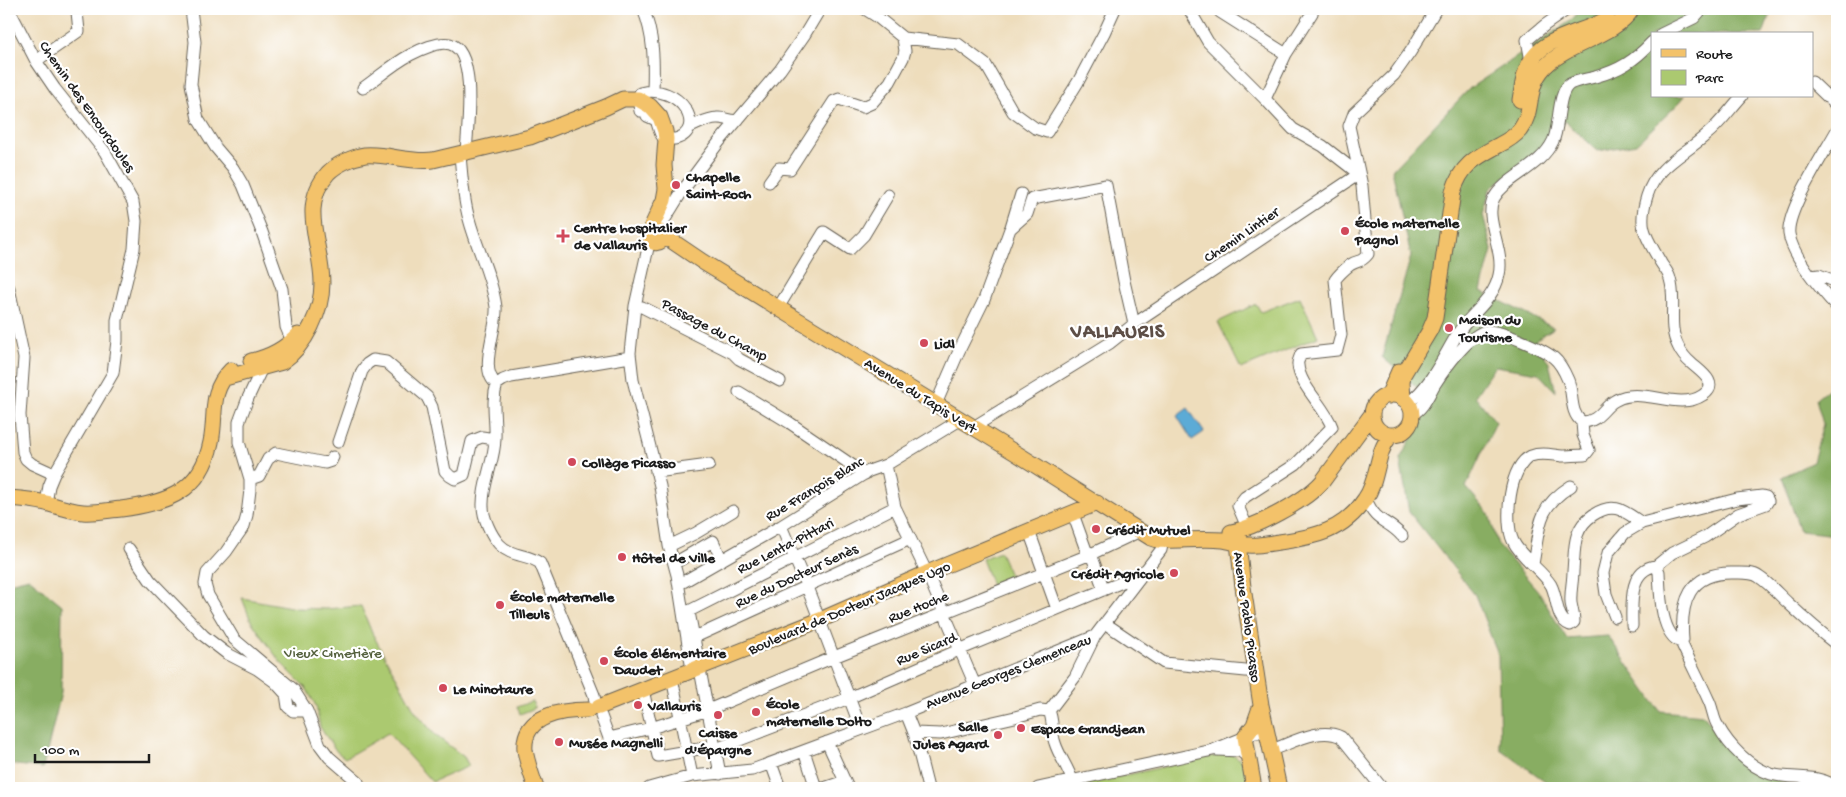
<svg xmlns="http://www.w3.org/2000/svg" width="1846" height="797" viewBox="0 0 1846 797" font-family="'Gochi Hand',sans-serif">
<rect width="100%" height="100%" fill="#fff"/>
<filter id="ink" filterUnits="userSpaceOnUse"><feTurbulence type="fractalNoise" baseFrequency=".02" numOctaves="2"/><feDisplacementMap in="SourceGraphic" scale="10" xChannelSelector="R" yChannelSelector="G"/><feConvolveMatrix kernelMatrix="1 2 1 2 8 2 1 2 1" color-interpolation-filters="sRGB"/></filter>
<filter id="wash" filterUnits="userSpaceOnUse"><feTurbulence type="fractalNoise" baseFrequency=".0096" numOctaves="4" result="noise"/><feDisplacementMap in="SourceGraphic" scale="20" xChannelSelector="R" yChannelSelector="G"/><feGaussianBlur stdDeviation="1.12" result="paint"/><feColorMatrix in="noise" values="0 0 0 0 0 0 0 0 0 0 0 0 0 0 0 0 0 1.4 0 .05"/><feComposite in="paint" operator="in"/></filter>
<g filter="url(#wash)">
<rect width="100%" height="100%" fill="#eeddbc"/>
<path fill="#abc970" stroke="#647246" d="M1300 297 1318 337 1241 369 1218 322 1256 304 1261 312Z
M1000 552 1012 580 993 588 982 559Z
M242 598 296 608 326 609 361 606 372 633 415 711 435 735 464 757 469 766 432 782 388 733 345 758 337 752 320 727 316 706 306 688 281 663 251 621Z
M532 701 535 708 520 714 517 707Z
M1223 754 1234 755 1242 761 1251 788H1066Z"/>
<path fill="#88ad62" stroke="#52643f" d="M1582 9H1772L1763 34H1652V96H1685L1679 103 1636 144 1598 151 1565 121 1537 151 1490 189 1483 215 1492 250 1481 291 1554 328 1535 340 1549 363 1556 392 1538 373 1495 366 1475 396 1496 422 1466 487 1489 514 1498 545 1538 591 1567 639 1608 636 1660 711 1704 715 1742 765 1798 788H1555L1500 749 1498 655 1475 595 1409 512 1400 459 1432 400 1382 357 1411 256 1392 170 1470 88 1569 22Z
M1837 382V535L1800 531 1782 477 1813 462 1823 424 1816 399Z
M29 578 62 605 61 693 43 768 9 764V583Z"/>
<path fill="#5cabd6" stroke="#3c6479" d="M1188 408 1204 432 1192 440 1177 416Z"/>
</g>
<g filter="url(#ink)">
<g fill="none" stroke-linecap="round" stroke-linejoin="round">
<g stroke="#666054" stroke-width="13">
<path id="minor" d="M9 9 36 61 55 89 105 152 133 202 136 221 134 249 117 320V341L113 373 54 474 49 486 46 503
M191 9 195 42 191 84 198 119 216 148 233 168 243 185 262 232 282 289 286 327 292 341
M643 9C654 35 654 62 653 90
M865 9 876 16 903 38 958 44 986 65 1013 112 1035 128 1047 132 1078 82 1104 33 1115 9
M1189 9 1208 42 1265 99 1293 129 1323 146 1359 174
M1218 9 1220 12 1286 54
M1661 34 1694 18 1702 9
M36 61 79 31 77 12
M1533 65 1531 61 1527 40 1545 25 1568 9
M1812 82 1837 106
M363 88C379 77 393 64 410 55 419 50 439 41 450 44 478 52 467 130 466 153
M1265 99 1286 54 1312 13 1309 9
M640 111 638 99 640 93C681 82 708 131 675 139 672 139 666 140 664 138 660 136 658 125 656 120L647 116
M690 127C698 124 708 118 717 118 725 117 730 122 738 120
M1837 130C1825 152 1786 211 1789 234 1792 256 1822 291 1837 307
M460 155C462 176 463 198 469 219 477 249 492 277 496 307 498 328 477 371 497 384
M769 182 779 168 790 169 834 101 839 99 863 107 872 103 890 82 903 58 905 51 903 38
M660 227 681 193 719 142 780 70 805 34 820 9
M1011 227 1021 194
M650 239 635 306 630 353 633 380 660 486 669 546 677 575 692 670
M1812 276 1819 275 1837 282
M9 288 24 358 20 415 23 452 26 459 32 464 54 474
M635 306 642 307 733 353 739 359 780 381
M778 308 824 232 850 249 864 235 888 195
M262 368 248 398 239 422V442L250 479V490L247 515 244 526 226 552 207 573 205 584 208 595 234 639 293 689 307 711 320 745 329 757 358 782 360 788
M497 384C491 401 496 420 495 438 495 461 482 483 483 506 483 518 491 535 499 544 511 557 527 554 540 563L594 695 595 702
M497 384 503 380 511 377 630 357
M739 392 790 423 865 474
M1408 403C1431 386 1443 357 1458 333 1471 313 1494 300 1499 275 1505 250 1483 218 1494 198 1507 176 1540 168 1553 141 1560 127 1557 92 1570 84 1577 80 1587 79 1595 77 1620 70 1634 61 1652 42
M936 404 959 351 984 300 1010 229 1027 214 1032 199 1106 185 1124 281 1134 324
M1412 414C1423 410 1429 394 1435 384 1444 370 1470 333 1487 331 1500 330 1543 349 1554 358 1560 363 1565 373 1568 380 1574 394 1569 412 1582 422 1604 422 1603 399 1629 396 1652 392 1681 410 1703 395 1720 384 1701 372 1692 364 1686 359 1681 353 1678 346 1667 325 1677 301 1670 279 1669 273 1664 268 1661 263 1646 236 1637 228 1647 196 1656 166 1684 155 1706 135 1720 124 1730 109 1742 96
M1582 422 1583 435 1589 450 1585 455C1577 455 1569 456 1562 456 1552 455 1541 452 1531 456 1509 466 1504 522 1513 541 1522 559 1541 569 1551 585 1558 598 1555 619 1570 625L1574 622C1574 615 1572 609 1571 603 1570 592 1573 582 1573 571 1575 549 1572 529 1593 515 1614 501 1624 511 1642 523
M975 429 980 423 1110 343 1134 324 1359 174
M338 442 362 371 367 364 373 360 386 362 427 397 432 407 445 471 450 476 455 479 464 475 472 441 482 437 495 439
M886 465 895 507 927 573 975 685
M656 472 709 465
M250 479 259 476 268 459 276 453 325 463 331 461 333 457
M1366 499C1376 524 1387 519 1402 536
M1073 514 1086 550 1091 554 1104 590
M781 526 807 587 861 729
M1247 527 1238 506 1245 497 1296 464 1332 427C1325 407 1299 385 1298 365 1297 362 1300 357 1301 354L1337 350 1341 335 1335 280C1339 274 1345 269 1350 265 1359 259 1360 264 1368 254L1362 186 1349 126 1354 113 1394 75 1411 51 1436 9
M1029 531 1057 609
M669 546 696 533 733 511
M129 549 150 580 204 636 226 653 257 669 275 682 286 694 288 707 293 711H307
M678 561 713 541 722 560
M1533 564C1540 527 1536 508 1571 486
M683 582 781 526 869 471 886 465 960 420
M689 611 895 507
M689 612 720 774
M1615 617 1606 594 1603 573 1608 553 1625 533 1642 523 1737 499 1762 496 1766 497 1768 501 1766 504 1738 514 1705 537 1672 553 1656 566
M1106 624 1164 663 1256 672
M1632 626C1632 606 1628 569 1656 566L1659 572C1660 590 1660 635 1681 642L1683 640C1680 602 1689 572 1733 573 1741 573 1753 572 1759 577 1770 584 1779 595 1788 603 1804 618 1820 632 1837 645
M695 637 910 539
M1681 642C1690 662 1700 681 1709 701 1713 709 1713 719 1718 726 1729 746 1748 766 1771 774 1790 780 1823 773 1836 788
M672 678 692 776
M643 690 658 756 710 747 716 749 849 698 959 650 1132 578 1145 570
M1049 711 1075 677 1095 636
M1049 711C1054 721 1051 733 1055 743 1059 756 1068 767 1072 780
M906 713 914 733 928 788
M601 716 609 738 651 728 708 710 834 657 1091 554 1140 531
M914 733 941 734 1015 717 1040 710 1049 711
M827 742 848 788
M1217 750 1240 751 1248 757
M1271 750C1292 743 1320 726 1341 737L1382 788
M804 751 816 788
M771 763 780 788
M649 788 692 776 752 770 906 713 1095 636 1161 550 1163 540
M824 788 845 781
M1038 788 1213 750 1255 733H1262L1269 738"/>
</g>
<g stroke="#666054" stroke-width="17">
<path id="major" d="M1520 100C1522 89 1523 76 1528 66 1542 36 1581 34 1607 19
M660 232 663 235 703 262 1019 455 1151 538 1157 540C1179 541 1201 538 1223 540 1231 541 1240 545 1249 545 1259 546 1270 543 1279 542 1315 537 1344 531 1365 499 1379 480 1375 454 1390 436
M251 361C270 357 285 349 298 335
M225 378 282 362C306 345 322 311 322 283 322 244 298 207 328 173 337 164 353 157 365 155 386 153 409 163 433 160L530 137 606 107 623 99H638L650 106 660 117 665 131 666 139 664 165 666 189 664 200 652 226 650 239C653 243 657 244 661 241L663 235
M1372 415a20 20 0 1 1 40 0a20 20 0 1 1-40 0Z
M1388 396 1399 371
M1403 399 1402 383 1403 375 1430 330 1435 318 1453 192C1461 165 1475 158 1499 145 1507 141 1514 137 1520 130 1536 109 1523 84 1550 62 1574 42 1616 35 1632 9
M9 498C22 499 34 500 46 503 59 507 71 511 83 512 96 513 109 510 121 509 167 503 201 492 211 442 217 414 208 393 231 370
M1241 530 1238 543 1243 587 1261 705 1279 788
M1231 532C1257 527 1305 501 1322 482L1372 414
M599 707 820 620 927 573 1097 503
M536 788C532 776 527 763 525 750 522 715 562 710 588 710
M1254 788 1245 737 1254 725 1261 705"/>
</g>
<use href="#minor" stroke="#fff" stroke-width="11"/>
<use href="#major" stroke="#f3c26a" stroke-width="15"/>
</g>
</g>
<g fill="#d1495b" stroke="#fff" stroke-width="2">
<circle cx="676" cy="185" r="5"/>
<circle cx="1345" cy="231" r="5"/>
<path d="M560.5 228.5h5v5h5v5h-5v5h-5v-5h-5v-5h5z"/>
<circle cx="1449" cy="328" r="5"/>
<circle cx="924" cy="343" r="5"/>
<circle cx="572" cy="462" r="5"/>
<circle cx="1096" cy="529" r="5"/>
<circle cx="622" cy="557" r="5"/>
<circle cx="1174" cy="573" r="5"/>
<circle cx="500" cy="605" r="5"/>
<circle cx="604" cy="661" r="5"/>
<circle cx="443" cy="688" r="5"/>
<circle cx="638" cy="705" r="5"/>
<circle cx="756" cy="712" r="5"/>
<circle cx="718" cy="715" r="5"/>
<circle cx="1021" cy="728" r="5"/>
<circle cx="998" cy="735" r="5"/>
<circle cx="559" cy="742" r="5"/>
</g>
<g text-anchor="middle" stroke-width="4.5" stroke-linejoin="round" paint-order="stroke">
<g font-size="15" fill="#1c1c1c" stroke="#fff">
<text transform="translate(88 106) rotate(55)" y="5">Chemin des Encourdoules</text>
<text transform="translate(1241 234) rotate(-34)" y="5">Chemin Lintier</text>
<text transform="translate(715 329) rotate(28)" y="5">Passage du Champ</text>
<text transform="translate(921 395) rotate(32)" y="5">Avenue du Tapis Vert</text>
<text transform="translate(814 488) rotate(-31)" y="5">Rue François Blanc</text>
<text transform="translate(785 545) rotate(-27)" y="5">Rue Lenta-Pittari</text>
<text transform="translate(796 575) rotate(-25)" y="5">Rue du Docteur Senès</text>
<text transform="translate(918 606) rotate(-22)" y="5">Rue Hoche</text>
<text transform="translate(849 607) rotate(-23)" y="5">Boulevard de Docteur Jacques Ugo</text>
<text transform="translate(1248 617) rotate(82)" y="5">Avenue Pablo Picasso</text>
<text transform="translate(926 648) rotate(-23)" y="5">Rue Sicard</text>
<text transform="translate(1008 671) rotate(-22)" y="5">Avenue Georges Clemenceau</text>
</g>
<g font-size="15" font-weight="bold" fill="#1c1c1c" stroke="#fff" text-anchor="start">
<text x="686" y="181">Chapelle<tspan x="686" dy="17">Saint-Roch</tspan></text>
<text x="1355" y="227">École maternelle<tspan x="1355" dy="17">Pagnol</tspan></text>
<text x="574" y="232">Centre hospitalier<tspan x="574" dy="17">de Vallauris</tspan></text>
<text x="1459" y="324">Maison du<tspan x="1459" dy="17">Tourisme</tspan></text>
<text x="934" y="348">Lidl</text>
<text x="582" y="467">Collège Picasso</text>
<text x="1106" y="534">Crédit Mutuel</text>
<text x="632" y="562">Hôtel de Ville</text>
<text x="1164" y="578" text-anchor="end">Crédit Agricole</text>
<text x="510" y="601">École maternelle<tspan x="510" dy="17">Tilleuls</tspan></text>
<text x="614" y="657">École élémentaire<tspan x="614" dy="17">Daudet</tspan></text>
<text x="453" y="693">Le Minotaure</text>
<text x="766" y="708">École<tspan x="766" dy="17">maternelle Dolto</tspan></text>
<text x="648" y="710">Vallauris</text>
<text x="988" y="731" text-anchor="end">Salle<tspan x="988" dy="17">Jules Agard</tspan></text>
<text x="1031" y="733">Espace Grandjean</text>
<text x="718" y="737" text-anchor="middle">Caisse<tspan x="718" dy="17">d'Épargne</tspan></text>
<text x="569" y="747">Musée Magnelli</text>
</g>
<g font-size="15" fill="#55613e" stroke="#fff">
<text x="333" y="657">Vieux Cimetière</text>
</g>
<g font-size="20" font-weight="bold" letter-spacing="1" fill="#5d4e46" stroke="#fff">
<text x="1118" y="337">VALLAURIS</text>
</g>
</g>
<rect width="1846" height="797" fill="none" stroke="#fff" stroke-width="30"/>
<rect x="1651" y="32" width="162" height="65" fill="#ffffff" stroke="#a4a4a4"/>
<rect x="1661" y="49" width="25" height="8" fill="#f3c26a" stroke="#a4a4a4"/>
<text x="1696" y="58" font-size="15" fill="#1c1c1c">Route</text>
<rect x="1661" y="70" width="25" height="15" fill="#abc970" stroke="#a4a4a4"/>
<text x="1696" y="82" font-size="15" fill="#1c1c1c">Parc</text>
<path d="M35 754v8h114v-8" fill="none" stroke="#1c1c1c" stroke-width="2.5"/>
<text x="42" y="754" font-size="15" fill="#1c1c1c" stroke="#ffffff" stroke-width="4" paint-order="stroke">100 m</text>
</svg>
